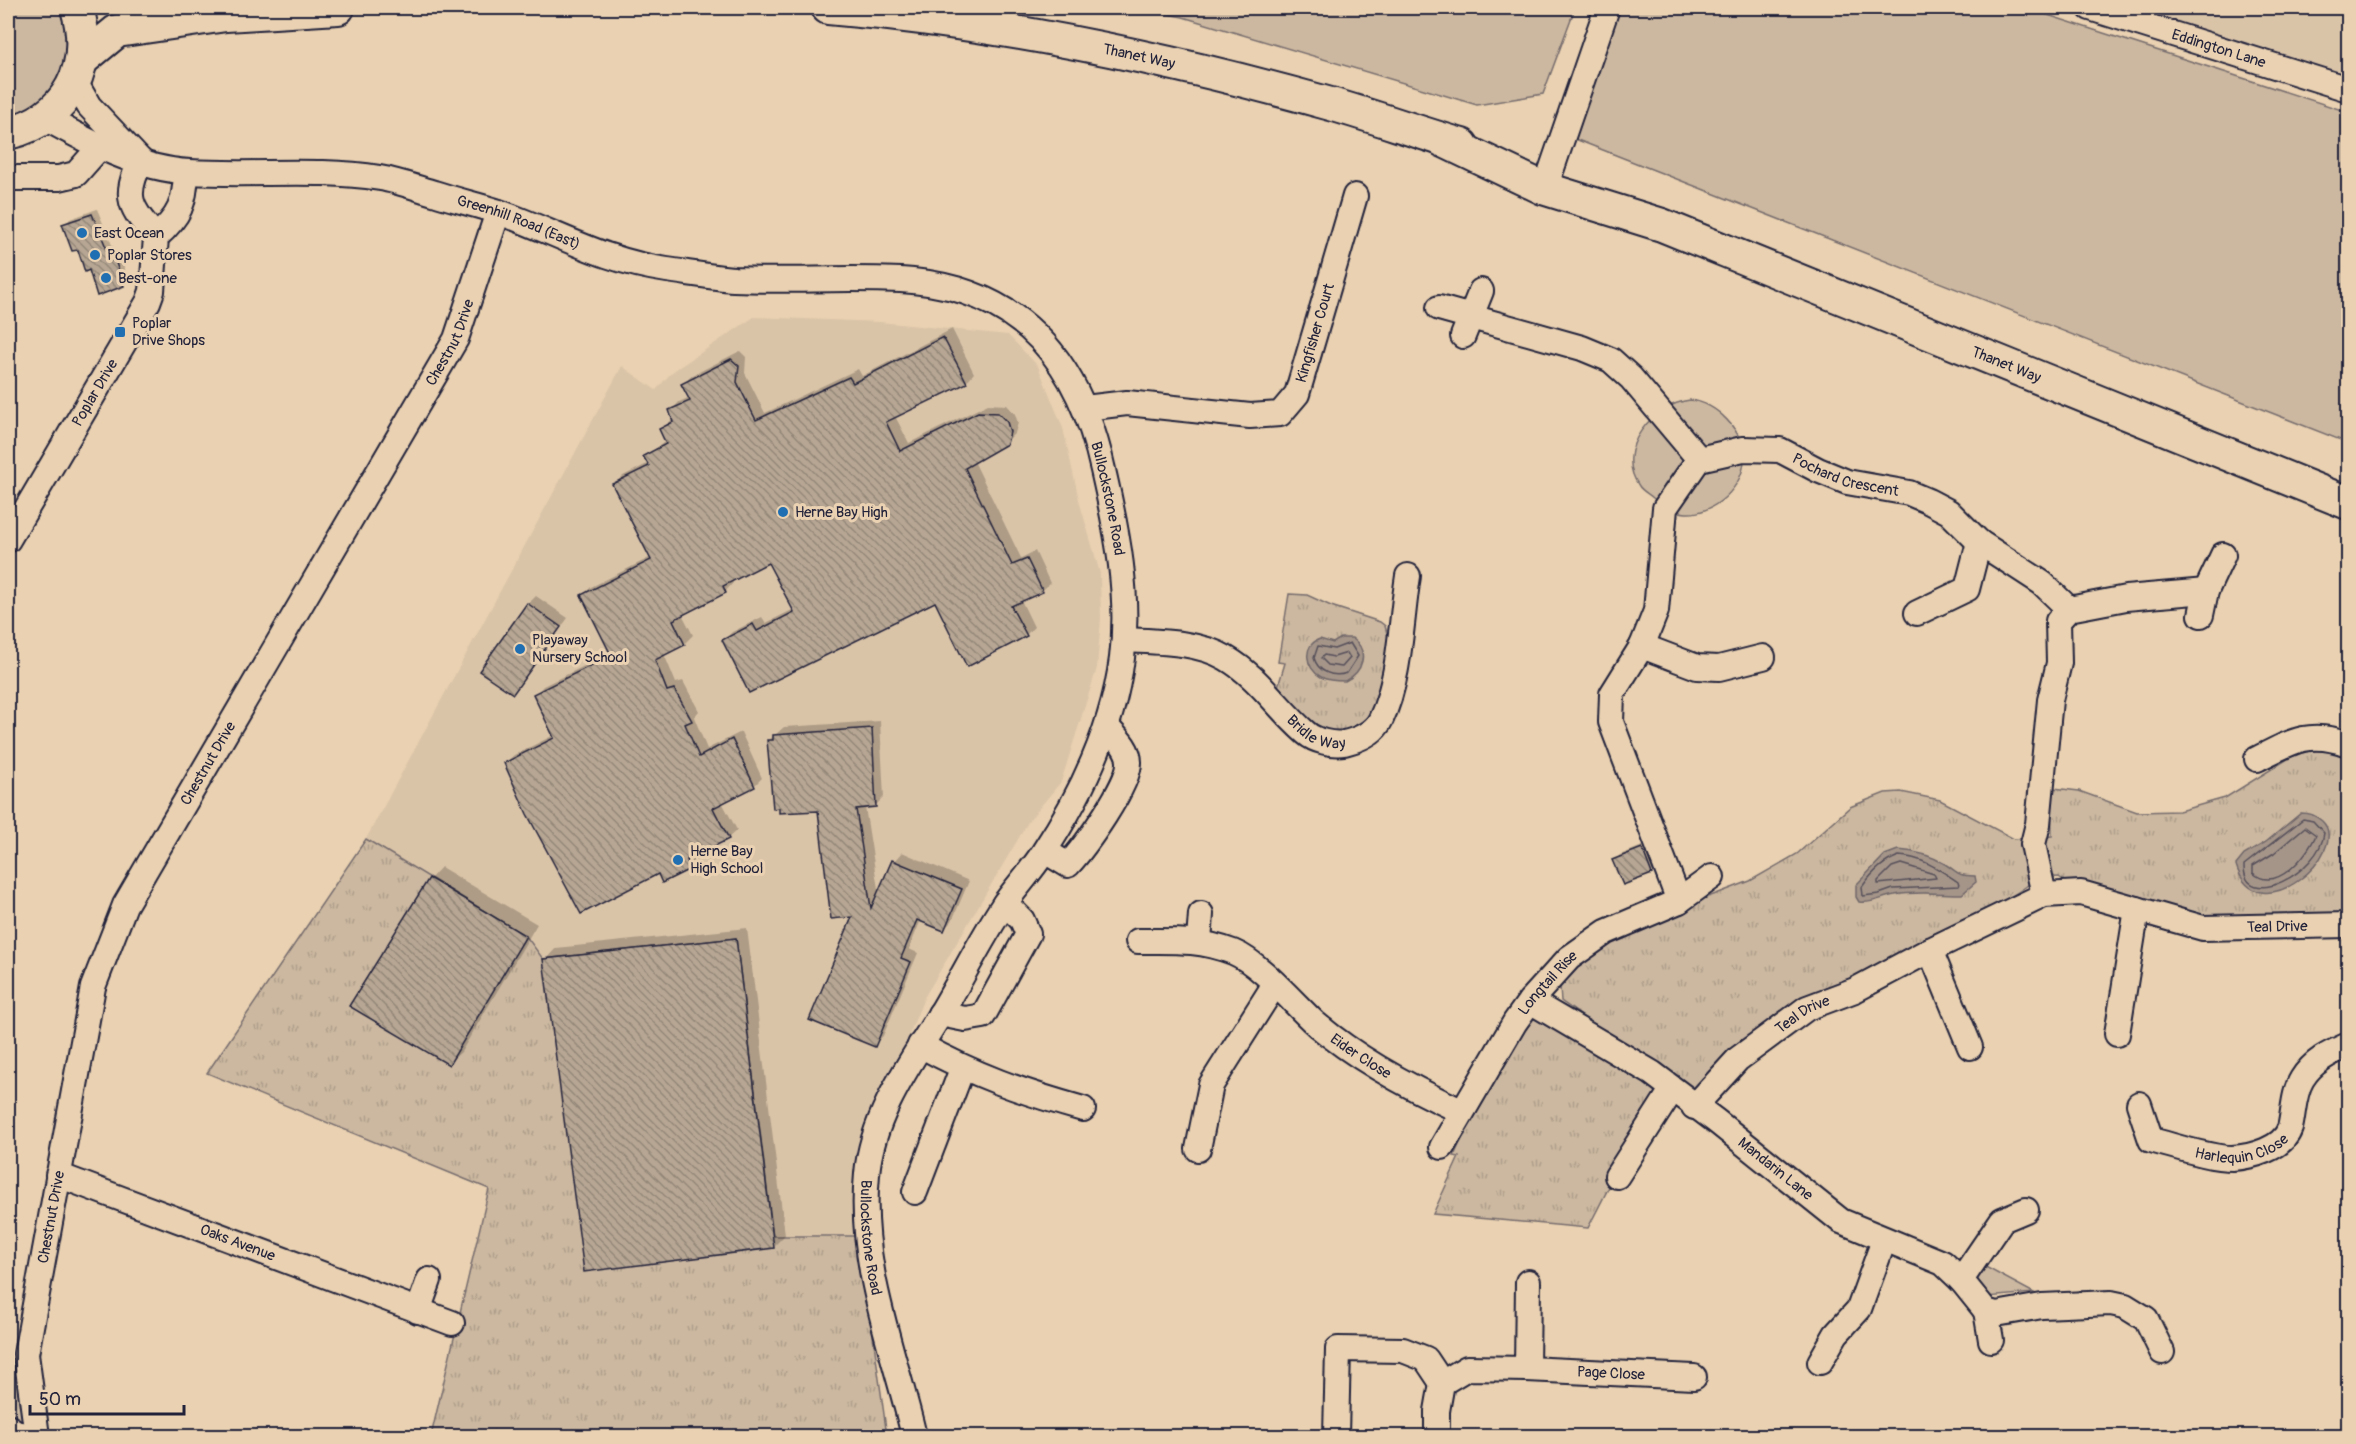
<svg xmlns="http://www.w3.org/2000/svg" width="2356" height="1444" viewBox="0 0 2356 1444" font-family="Pangolin,sans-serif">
<defs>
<pattern id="park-tufts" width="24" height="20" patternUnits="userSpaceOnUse" patternTransform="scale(1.5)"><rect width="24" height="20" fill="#ccb8a0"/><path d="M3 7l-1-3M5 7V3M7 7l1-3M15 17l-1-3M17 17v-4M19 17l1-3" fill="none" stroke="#af9e8b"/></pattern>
<pattern id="building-back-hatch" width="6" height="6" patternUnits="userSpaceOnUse" patternTransform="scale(1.5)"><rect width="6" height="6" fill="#b7a693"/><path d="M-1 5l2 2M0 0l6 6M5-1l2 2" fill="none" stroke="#948779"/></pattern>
</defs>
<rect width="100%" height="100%" fill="#e9d1b1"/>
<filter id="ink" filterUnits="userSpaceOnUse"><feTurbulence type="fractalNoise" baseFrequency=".0167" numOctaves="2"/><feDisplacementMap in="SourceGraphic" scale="12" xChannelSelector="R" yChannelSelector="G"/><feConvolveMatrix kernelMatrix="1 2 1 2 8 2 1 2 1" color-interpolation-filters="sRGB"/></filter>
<g filter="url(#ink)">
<path fill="#dac4a8" d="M2128 8H2348V79Z
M754 317 880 322 1008 335 1038 366 1063 428 1080 504 1100 573 1101 619 1097 668 1061 782 1030 819 924 998 893 1074 859 1236 887 1436H431L489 1189 207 1073 366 839 622 366 656 390 672 372Z"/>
<path fill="#ccb8a0" stroke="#776d6e" stroke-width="1.5" d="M8 8H58C80 51 62 112 8 116Z
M1135 8H1575L1543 94 1477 105 1183 17Z
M1618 8H2026L2348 112V443L1575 139Z
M1690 400C1717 403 1744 431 1744 459 1744 487 1713 515 1686 513 1673 512 1663 506 1653 498 1649 494 1642 491 1639 486 1613 449 1654 404 1690 400Z
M1978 1263 2034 1293 1986 1297 1970 1285Z
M26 1354 37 1436 8 1427V1366Z"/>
<path fill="url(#park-tufts)" stroke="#776d6e" stroke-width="1.5" d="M1289 594 1307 595 1331 606 1380 622 1385 626 1388 637 1386 670 1370 720 1350 733 1324 732 1277 690 1285 663 1278 662Z
M2328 749 2348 754V891L2343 915 2226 924 2068 884 2059 877 2034 879C2026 895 1866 974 1839 988L1829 986 1804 999 1692 1091 1679 1085 1610 1185 1588 1228 1433 1214 1459 1157 1454 1156 1469 1123 1529 1019 1538 1014 1584 1027 1583 1017 1561 1001 1560 987 1563 979 1615 939 1682 907 1750 881 1797 854 1850 807 1885 793 1901 792 1940 800 2014 839 2052 836 2051 792 2054 788 2079 791 2137 812 2179 811 2225 798 2291 757 2307 751Z
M366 839 526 936 543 959 736 938 773 1236H859L887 1436H431L489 1189 207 1073Z"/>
<path fill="#a59589" stroke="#71676a" stroke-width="1.5" d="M1341 638H1352C1370 651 1363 672 1345 681 1337 681 1328 681 1321 677 1305 668 1302 645 1320 639L1333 643Z
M2301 813C2310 813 2315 815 2322 821 2353 850 2257 936 2236 865L2244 855 2266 842Z
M1898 850C1914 851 1932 856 1945 864 1959 873 1957 876 1975 876L1976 882 1962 894C1940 894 1917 891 1895 895 1882 897 1873 904 1859 902L1856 897V885L1885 855Z"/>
<path fill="#0003" d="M97 209 117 257 120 256 128 279 123 284 90 268 64 225 70 219Z
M952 329 974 373 966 382 895 416 909 443 988 404 1007 405 1015 414 1018 423 1015 433 1006 442 974 461 1021 558 1035 551 1050 583 1042 591 1021 600 1034 627 1026 635 936 600 724 640 732 632 762 617 766 623 794 609 768 561 732 580 733 583 725 592 682 614 693 635 684 644 664 654 676 683 683 681 699 711 694 717 707 749 741 732 762 778 754 786 722 802 737 830 728 838 696 855 698 859 689 868 658 872 505 763 514 755 554 735 535 695 543 686 611 653 583 595 591 587 651 557 614 484 623 476 649 463 645 456 666 441 661 429 673 419 671 411 679 402 690 397 683 385 691 376 740 351 746 357 745 373 765 413 858 369 862 376Z
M536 596 568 618 513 692 528 604Z
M880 721 884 797 875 806 865 807 879 895 894 861 902 852 969 881 952 921 944 929 921 920 909 949 918 953 883 1036 874 1045 855 915 819 809 768 741 784 727Z
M1647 844 1657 868 1651 873 1614 861 1620 855Z
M441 867 537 924 461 1052 449 1063 430 879Z
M747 928 785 1235 773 1247 545 960 556 948Z"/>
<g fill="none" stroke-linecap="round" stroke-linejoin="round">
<path stroke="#56505a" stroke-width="1.5" d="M1350 643 1358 656 1347 673C1333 678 1318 672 1314 658L1318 646 1334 649Z
M1347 653 1350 658 1342 667 1328 665 1321 658 1324 655 1334 657Z
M2303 819 2313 821 2324 833C2320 872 2243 913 2244 865Z
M2305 827 2316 835C2308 854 2277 894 2253 873V866L2274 853Z
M1899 856C1923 857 1940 870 1958 882L1959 886 1893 889 1879 894 1863 896 1862 887C1871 874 1884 861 1899 856Z
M1901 864 1934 874 1936 878 1878 884V881L1892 867Z"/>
</g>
<path fill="url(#building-back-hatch)" stroke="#22223b" stroke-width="1.5" d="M92 214 112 261 115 260 124 286 97 296 89 270 85 272 78 250 72 251 62 224Z
M943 337 967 383 886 422 900 451 978 412 998 413 1007 422 1010 432 1007 444 965 468 1012 565 1027 559 1043 592 1011 606 1027 636 967 667 935 602 749 693 722 640 753 624 757 631 794 612 768 563 723 586 726 593 673 620 685 645 655 660 667 691 674 689 692 721 685 724 699 757 732 739 755 787 713 808 729 839 687 860 690 869 662 883 658 874 581 914 527 814 504 763 554 738 533 694 606 658 615 663 581 595 651 560 612 484 649 466 643 456 666 444 659 429 673 422 669 410 690 401 681 384 731 359 739 366 737 382 756 420 849 377 853 383Z
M527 603 561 627 513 694 479 671Z
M872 728 876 807 856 809 871 908 892 860 962 889 944 931 917 920 901 958 911 962 875 1047 809 1020 852 917 831 919 818 811 779 813V808L773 809 767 740H773V735Z
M1642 848 1652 874 1623 885 1612 860Z
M429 878 526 936 449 1065 349 1006Z
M736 938 774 1248 584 1272 543 959Z"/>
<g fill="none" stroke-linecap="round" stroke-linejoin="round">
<g stroke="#22223b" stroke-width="28">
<g id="minor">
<path id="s1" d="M2090 8 2348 89"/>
<path d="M75 82 89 106 139 159"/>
<path id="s2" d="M45 118C90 143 138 169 190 172 254 176 317 168 380 178 398 181 417 188 434 193 455 200 478 205 499 212 558 233 603 261 667 270 689 273 712 277 734 279 793 282 853 276 913 281 1025 292 1080 365 1103 470 1117 531 1130 595 1122 658 1113 728 1082 794 1043 853 1031 872 1015 888 1003 906 980 941 962 978 941 1013 911 1062 872 1115 867 1174 858 1265 894 1350 914 1436"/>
<path d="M1551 171 1607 8"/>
<path d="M8 178H59L76 174 99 148"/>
<path d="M156 237C180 216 185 203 186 172"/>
<path d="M1439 308 1582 348 1611 360 1631 378 1699 459"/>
<path d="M1463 336 1481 291"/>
<path id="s3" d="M1085 408 1127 403 1250 416 1280 414 1297 394 1355 196"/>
<path id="s4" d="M8 540 148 302 152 291 156 237C131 208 122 198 141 161"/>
<path d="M2069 609 2126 598 2206 591"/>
<path d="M1917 613 1967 589 1979 542"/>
<path d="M2201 615 2206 591 2223 555"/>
<path id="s5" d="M1124 640C1157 642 1197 641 1226 658 1259 677 1278 709 1306 733 1315 741 1333 745 1344 743 1357 740 1375 733 1381 719 1400 680 1401 620 1408 576"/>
<path d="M1642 646 1697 667 1719 668 1763 657"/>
<path d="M2257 759C2292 741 2310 730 2348 744"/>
<path d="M1045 851 1068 865C1084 848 1130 784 1129 762 1129 748 1116 737 1107 727"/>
<path id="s6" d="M1679 901 1611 722 1612 694 1642 646 1656 611 1665 508 1699 459 1743 449 1780 450 1818 470 1847 482 1909 493 1928 501 1949 512 1979 542 2042 583 2069 609 2058 621 2059 663 2050 700 2038 824 2033 844 2044 895"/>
<path id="s7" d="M1138 941C1174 941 1199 939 1233 952 1260 963 1294 1004 1316 1024 1356 1058 1413 1089 1461 1111"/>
<path d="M1199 941 1201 914"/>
<path d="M1930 950 1970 1047"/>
<path id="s8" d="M1530 1001 1652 1073 1716 1121 1841 1221 1943 1263 1961 1280 1986 1311 1996 1314 2042 1306 2111 1303 2125 1306 2146 1319 2162 1352"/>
<path d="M940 1014 965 1019 983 1016 1028 934 1022 920 1005 903"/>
<path d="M2117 1034 2137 909"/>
<path d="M920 1045C976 1076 1022 1092 1083 1109"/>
<path id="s9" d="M2139 1104 2151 1140C2175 1146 2209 1158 2232 1158 2251 1157 2283 1149 2290 1128 2294 1112 2293 1094 2302 1079 2313 1061 2330 1053 2348 1045"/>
<path id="s10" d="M1694 1107 1738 1059 1807 1008 1855 990 1930 950 2044 895 2081 893 2203 928 2348 925"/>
<path id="s11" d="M1442 1147 1515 1022 1530 1001 1569 958 1606 932 1679 901 1712 877"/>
<path d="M1198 1149 1211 1085 1275 984"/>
<path id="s12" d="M58 1175 452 1323"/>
<path d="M1617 1176 1672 1090"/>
<path d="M915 1192 962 1069"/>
<path d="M1961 1280 2002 1220 2026 1210"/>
<path d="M418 1311 429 1280"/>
<path d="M1986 1311 1991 1340"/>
<path d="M1820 1362 1836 1334 1859 1309 1884 1240"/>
<path id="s13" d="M1527 1369 1694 1377"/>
<path d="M8 1427 22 1436"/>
<path id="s14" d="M37 1436 26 1354 93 987 125 905 456 339 498 212"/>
<path d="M1336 1436 1338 1349 1403 1350 1426 1359 1442 1383"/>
<path d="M1437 1436V1411L1442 1383 1467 1368 1527 1369 1528 1282"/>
</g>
</g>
<g stroke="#22223b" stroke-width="36">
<g id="major">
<path id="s15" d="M828 8C997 22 1165 58 1327 103 1373 116 1417 132 1462 145"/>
<path d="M83 59 117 31 226 15 338 8"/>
<path d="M8 133C69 118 94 66 77 8"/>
<path id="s16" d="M1442 140 1543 188 1662 225 2348 503"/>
</g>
</g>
<use href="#minor" stroke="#e9d1b1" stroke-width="24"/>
<use href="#major" stroke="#e9d1b1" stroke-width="32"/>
</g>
</g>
<g fill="#1f6fb2" stroke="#e9d1b1" stroke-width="2">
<circle cx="82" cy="233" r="6"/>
<circle cx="95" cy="255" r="6"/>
<circle cx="106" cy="278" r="6"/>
<rect x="114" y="326" width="12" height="12" rx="3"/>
<circle cx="783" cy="512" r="6"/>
<circle cx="520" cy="649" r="6"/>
<circle cx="678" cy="860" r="6"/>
</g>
<g text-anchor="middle" stroke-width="6" stroke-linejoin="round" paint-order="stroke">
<g font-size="15" fill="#22223b" stroke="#e9d1b1">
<text dy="5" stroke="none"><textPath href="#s1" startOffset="135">Eddington Lane</textPath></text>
<text dy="5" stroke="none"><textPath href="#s15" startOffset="315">Thanet Way</textPath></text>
<text dy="5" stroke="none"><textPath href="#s2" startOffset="492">Greenhill Road (East)</textPath></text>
<text dy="5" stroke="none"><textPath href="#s3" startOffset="286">Kingfisher Court</textPath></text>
<text dy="5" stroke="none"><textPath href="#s14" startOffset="1194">Chestnut Drive</textPath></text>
<text dy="5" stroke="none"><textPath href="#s16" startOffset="608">Thanet Way</textPath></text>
<text dy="5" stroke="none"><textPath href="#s4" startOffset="171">Poplar Drive</textPath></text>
<text dy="5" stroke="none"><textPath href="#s6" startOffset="630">Pochard Crescent</textPath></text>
<text dy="5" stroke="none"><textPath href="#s2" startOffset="1214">Bullockstone Road</textPath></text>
<text dy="5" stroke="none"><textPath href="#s5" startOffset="224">Bridle Way</textPath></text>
<text dy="5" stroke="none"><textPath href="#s14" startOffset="708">Chestnut Drive</textPath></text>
<text dy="5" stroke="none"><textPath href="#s10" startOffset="652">Teal Drive</textPath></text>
<text dy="5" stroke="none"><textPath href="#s11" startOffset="196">Longtail Rise</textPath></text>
<text dy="5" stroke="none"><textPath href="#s10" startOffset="144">Teal Drive</textPath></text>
<text dy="5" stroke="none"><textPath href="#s7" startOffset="262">Eider Close</textPath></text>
<text dy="5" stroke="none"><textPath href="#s9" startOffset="132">Harlequin Close</textPath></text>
<text dy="5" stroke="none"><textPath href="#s8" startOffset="298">Mandarin Lane</textPath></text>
<text dy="5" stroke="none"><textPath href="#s14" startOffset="222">Chestnut Drive</textPath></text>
<text dy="5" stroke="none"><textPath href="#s2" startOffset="2020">Bullockstone Road</textPath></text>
<text dy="5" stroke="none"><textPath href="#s12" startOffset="192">Oaks Avenue</textPath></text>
<text dy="5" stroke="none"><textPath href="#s13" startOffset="84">Page Close</textPath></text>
</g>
<g font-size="15" fill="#22223b" stroke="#e9d1b1" text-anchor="start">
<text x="94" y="238">East Ocean</text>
<text x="107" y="260">Poplar Stores</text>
<text x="118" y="283">Best-one</text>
<text x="132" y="328">Poplar<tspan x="132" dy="17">Drive Shops</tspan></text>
<text x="795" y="517">Herne Bay High</text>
<text x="532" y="645">Playaway<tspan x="532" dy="17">Nursery School</tspan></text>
<text x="690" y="856">Herne Bay<tspan x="690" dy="17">High School</tspan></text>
</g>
</g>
<rect width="2356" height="1444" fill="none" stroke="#e9d1b1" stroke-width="30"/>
<rect x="15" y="15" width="2326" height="1414" fill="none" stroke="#22223b" stroke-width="2" filter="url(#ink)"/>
<path d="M30 1405v9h154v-9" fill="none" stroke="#22223b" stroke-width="3"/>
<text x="39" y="1405" font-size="18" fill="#22223b" stroke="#e9d1b1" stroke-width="4.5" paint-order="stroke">50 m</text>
</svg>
